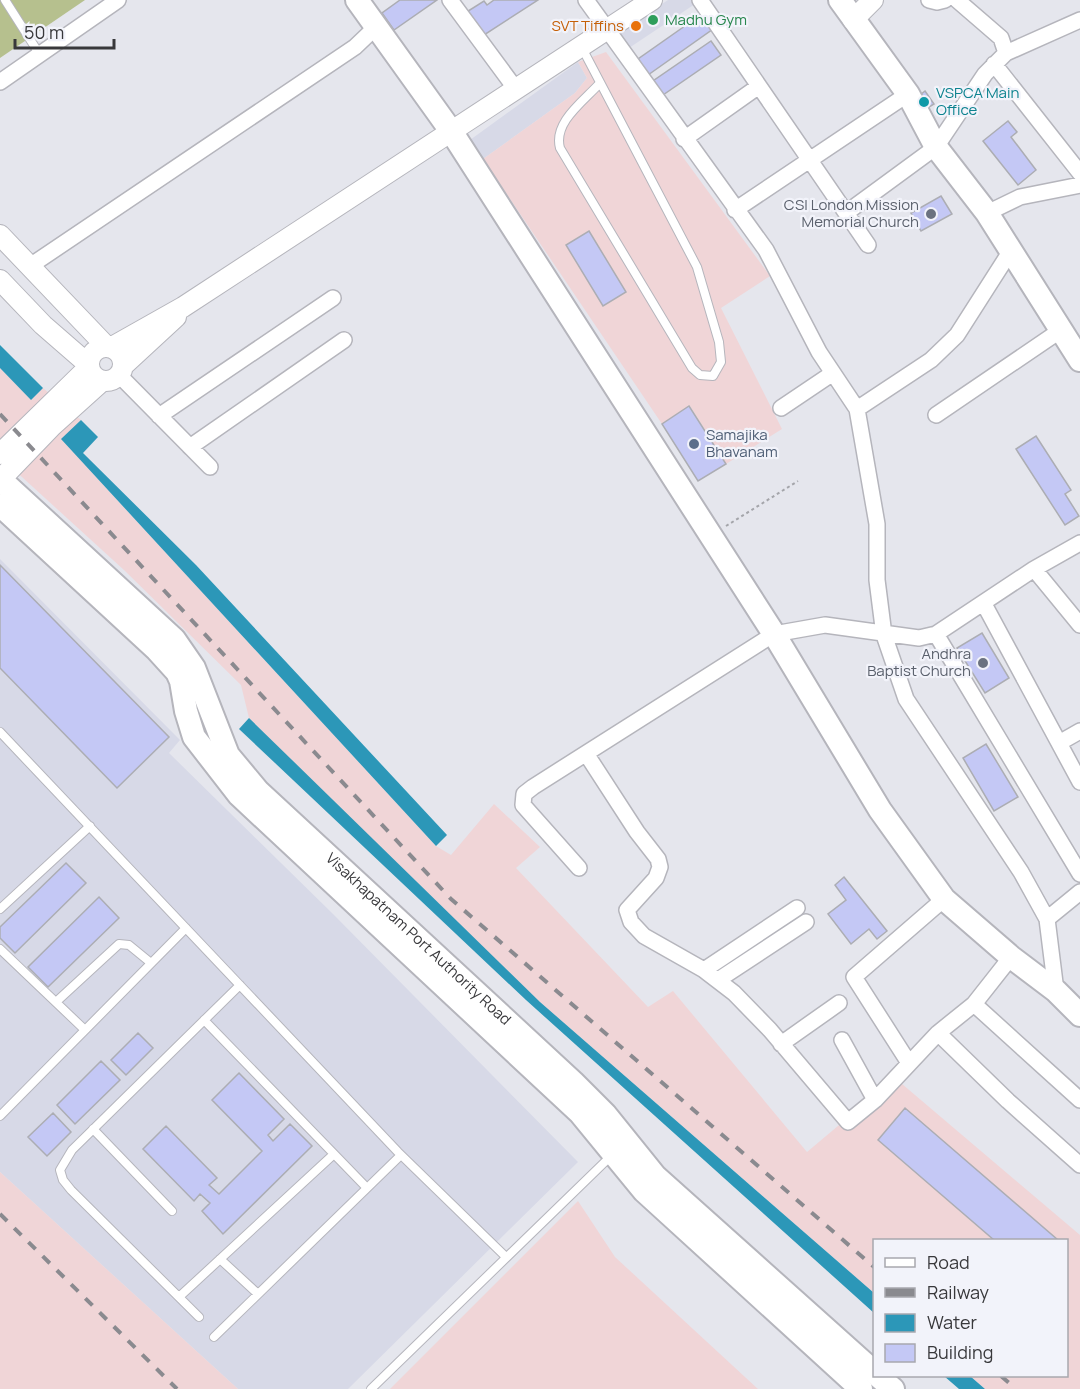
<svg xmlns="http://www.w3.org/2000/svg" width="1080" height="1389" viewBox="0 0 1080 1389" font-family="Manrope,sans-serif">
<rect width="100%" height="100%" fill="#e5e6ed"/>
<path fill="#d7d9e7" d="M668 0H701L626 50 616 35Z
M578 62 587 78 575 93 483 159 470 140Z
M0 559 180 740 169 753 333 914 578 1162 348 1389H238L0 1172Z"/>
<path fill="#f0d5d7" d="M606 52 770 276 721 308 782 429 726 464 690 406 662 424 483 159 575 93 587 78 578 62Z
M0 368 31 400 43 388 81 420 62 440 436 846 451 855 494 804 540 847 516 868 648 1007 673 991 807 1152 895 1078 1080 1235V1389H985L970 1376H1066V1240H874V1293L540 1002 440 907 249 718 241 685 124 570 0 457Z
M0 1172 238 1389H0Z
M578 1201 615 1257 758 1389H390Z"/>
<path fill="#b6c08e" d="M0 0H85L0 58Z"/>
<path fill="#2c97b8" d="M0 345 43 388 31 400 0 368Z
M81 420 98 437 83 453 196 565 447 835 436 846 61 439Z
M249 718 540 1002 874 1293V1313L526 1000 239 729Z
M944 1376H970L985 1389H959Z"/>
<path fill="#c4c8f5" stroke="#acadb3" stroke-width="1.5" d="M400 0H437L394 30 382 13Z
M494 0H538L481 37 465 13 484 1 487 5Z
M702 14 713 29 648 75 638 59Z
M711 41 721 55 660 97 650 83Z
M925 91 934 104 921 112 914 100Z
M1008 121 1017 132 1011 137 1036 170 1018 185 983 141Z
M941 196 952 214 921 231 911 213Z
M589 231 626 292 603 306 566 245Z
M689 406 726 464 698 481 662 424Z
M1036 436 1071 490 1065 494 1079 516 1065 525 1016 449Z
M0 565 169 737 117 788 0 668Z
M982 633 1009 678 985 693 957 648Z
M986 744 1018 797 994 811 963 758Z
M66 863 86 883 15 953 0 938V927Z
M844 877 887 931 877 939 869 929 851 944 828 914 846 900 835 885Z
M99 897 119 918 48 987 28 967Z
M138 1033 153 1048 126 1075 111 1060Z
M101 1061 120 1080 75 1124 57 1105Z
M239 1073 284 1119 268 1135 273 1141 290 1124 312 1146 223 1234 202 1211 210 1203 200 1194 194 1201 143 1149 166 1126 217 1178 209 1185 219 1194 262 1151 212 1100Z
M905 1108 1058 1240H994L878 1140Z
M53 1113 71 1132 47 1156 28 1137Z"/>
<g fill="none" stroke-linecap="round" stroke-linejoin="round">
<g stroke="#b5b5bc" stroke-width="10">
<path id="service" d="M5 0 40 55
M581 46 697 267 719 342 721 362 713 376 700 375 692 368 560 148C553 122 584 101 600 83
M0 732 398 1152 506 1257
M0 909 90 826
M0 949 85 1030
M56 1002 119 944 129 945 151 963
M204 1020 367 1188
M0 1116 186 928
M93 1129 172 1211
M220 1259 258 1294
M179 1297 334 1154
M199 1317 71 1190 63 1180 60 1170 72 1150 240 985
M214 1337 401 1155
M371 1389 612 1155"/>
</g>
<g stroke="#b5b5bc" stroke-width="18">
<path id="minor" d="M450 0 515 88
M586 0 766 250 819 352 857 409 877 524V580L884 635 906 699 1021 872 1047 919 1056 991
M700 0 868 245
M929 0 937 2 945 0
M957 0 1001 38 1006 53
M994 64 1080 173
M0 82 118 0
M684 139 759 86
M735 210 908 94
M846 213 936 147 985 74 1006 53 1080 20
M987 213 1020 197 1080 185
M30 266 355 47 377 26
M120 376 210 467
M781 408 833 373
M857 409 931 360 957 335 1010 252
M936 415 1061 330
M159 416 333 298
M190 447 344 340
M1034 569 1080 625
M984 604 1080 782
M936 634 1080 874
M1059 743 1080 731
M587 755 637 832 658 859 660 867 656 878 627 910 631 922 644 936 704 970 734 993 770 1030 848 1122 875 1100 938 1033 974 1004 1011 957
M579 868 523 805 524 794 533 787 774 634 825 625 919 638 936 634 1034 569 1080 543
M1047 919 1080 892
M704 970 797 908
M718 980 806 922
M974 1004 1080 1100
M938 1033 1008 1101 1080 1165
M842 1040 875 1100
M781 1044 839 1003
M909 1063 854 977 944 899"/>
</g>
<g stroke="#b5b5bc" stroke-width="22">
<path id="tertiary" d="M853 20 873 0
M0 235 106 346
M0 280 43 325 89 365
M89 364a17 17 0 1 1 34 0a17 17 0 1 1-34 0Z
M112 347 183 307 652 0
M124 365 176 317
M0 454 89 367
M0 480 52 426 102 381"/>
</g>
<g stroke="#b5b5bc" stroke-width="26">
<g id="secondary">
<path d="M357 0 451 131 774 634 880 810 944 899 1011 957 1056 991 1080 1015"/>
<path d="M840 0 908 94 936 147 987 213 1080 360"/>
<path id="s1" d="M0 479 174 639 194 668 228 755 258 791 573 1082 605 1114 655 1176 874 1372"/>
<path d="M0 505 157 650 177 672 181 681 186 711 194 737 239 795 580 1113 644 1191 861 1389"/>
<path d="M878 1376 893 1389"/>
</g>
</g>
<path stroke="#a4a5aa" stroke-width="2" stroke-dasharray="3 3" stroke-linecap="butt" d="M726 526 798 481"/>
<use href="#service" stroke="#fff" stroke-width="8"/>
<use href="#minor" stroke="#fff" stroke-width="15"/>
<use href="#tertiary" stroke="#fff" stroke-width="20"/>
<use href="#secondary" stroke="#fff" stroke-width="22"/>
<path stroke="#8a8a8f" stroke-width="4" stroke-dasharray="10 10" stroke-linecap="butt" d="M0 414 451 899 874 1267
M0 1214 177 1389
M1001 1376 1016 1389"/>
</g>
<circle fill="#2e9e5b" stroke="#f2f3fa" stroke-width="2" cx="653" cy="20" r="6"/>
<circle fill="#e8710a" stroke="#f2f3fa" stroke-width="2" cx="636" cy="26" r="6"/>
<circle fill="#0f9aa8" stroke="#f2f3fa" stroke-width="2" cx="924" cy="102" r="6"/>
<g fill="#6b7280" stroke="#f2f3fa" stroke-width="2">
<circle cx="931" cy="214" r="6"/>
<circle cx="983" cy="663" r="6"/>
</g>
<circle fill="#5c6f8a" stroke="#f2f3fa" stroke-width="2" cx="694" cy="444" r="6"/>
<g text-anchor="middle" stroke-width="4.5" stroke-linejoin="round" paint-order="stroke">
<g font-size="15" fill="#27864d" stroke="#f2f3fa" text-anchor="start">
<text x="665" y="25">Madhu Gym</text>
</g>
<g font-size="15" fill="#c56008" stroke="#f2f3fa" text-anchor="end">
<text x="624" y="31">SVT Tiffins</text>
</g>
<g font-size="15" fill="#0d838f" stroke="#f2f3fa" text-anchor="start">
<text x="936" y="98">VSPCA Main<tspan x="936" dy="17">Office</tspan></text>
</g>
<g font-size="15" fill="#5b616d" stroke="#f2f3fa" text-anchor="end">
<text x="919" y="210">CSI London Mission<tspan x="919" dy="17">Memorial Church</tspan></text>
<text x="971" y="659">Andhra<tspan x="971" dy="17">Baptist Church</tspan></text>
</g>
<g font-size="15" fill="#4e5e75" stroke="#f2f3fa" text-anchor="start">
<text x="706" y="440">Samajika<tspan x="706" dy="17">Bhavanam</tspan></text>
</g>
<g font-size="15" fill="#38383b" stroke="#f2f3fa">
<text dy="5" stroke="none"><textPath href="#s1" startOffset="630">Visakhapatnam Port Authority Road</textPath></text>
</g>
</g>
<rect x="873" y="1239" width="195" height="138" fill="#f2f3fa" stroke="#a8a8ae" stroke-width="1.5"/>
<rect x="885" y="1258" width="30" height="9" fill="#ffffff" stroke="#a8a8ae" stroke-width="1.5"/>
<text x="927" y="1269" font-size="18" fill="#38383b">Road</text>
<rect x="885" y="1288" width="30" height="9" fill="#8a8a8f" stroke="#a8a8ae" stroke-width="1.5"/>
<text x="927" y="1299" font-size="18" fill="#38383b">Railway</text>
<rect x="885" y="1314" width="30" height="18" fill="#2c97b8" stroke="#a8a8ae" stroke-width="1.5"/>
<text x="927" y="1329" font-size="18" fill="#38383b">Water</text>
<rect x="885" y="1344" width="30" height="18" fill="#c4c8f5" stroke="#a8a8ae" stroke-width="1.5"/>
<text x="927" y="1359" font-size="18" fill="#38383b">Building</text>
<path d="M15 39v9h99v-9" fill="none" stroke="#38383b" stroke-width="3"/>
<text x="24" y="39" font-size="18" fill="#38383b" stroke="#f2f3fa" stroke-width="4.5" paint-order="stroke">50 m</text>
</svg>
